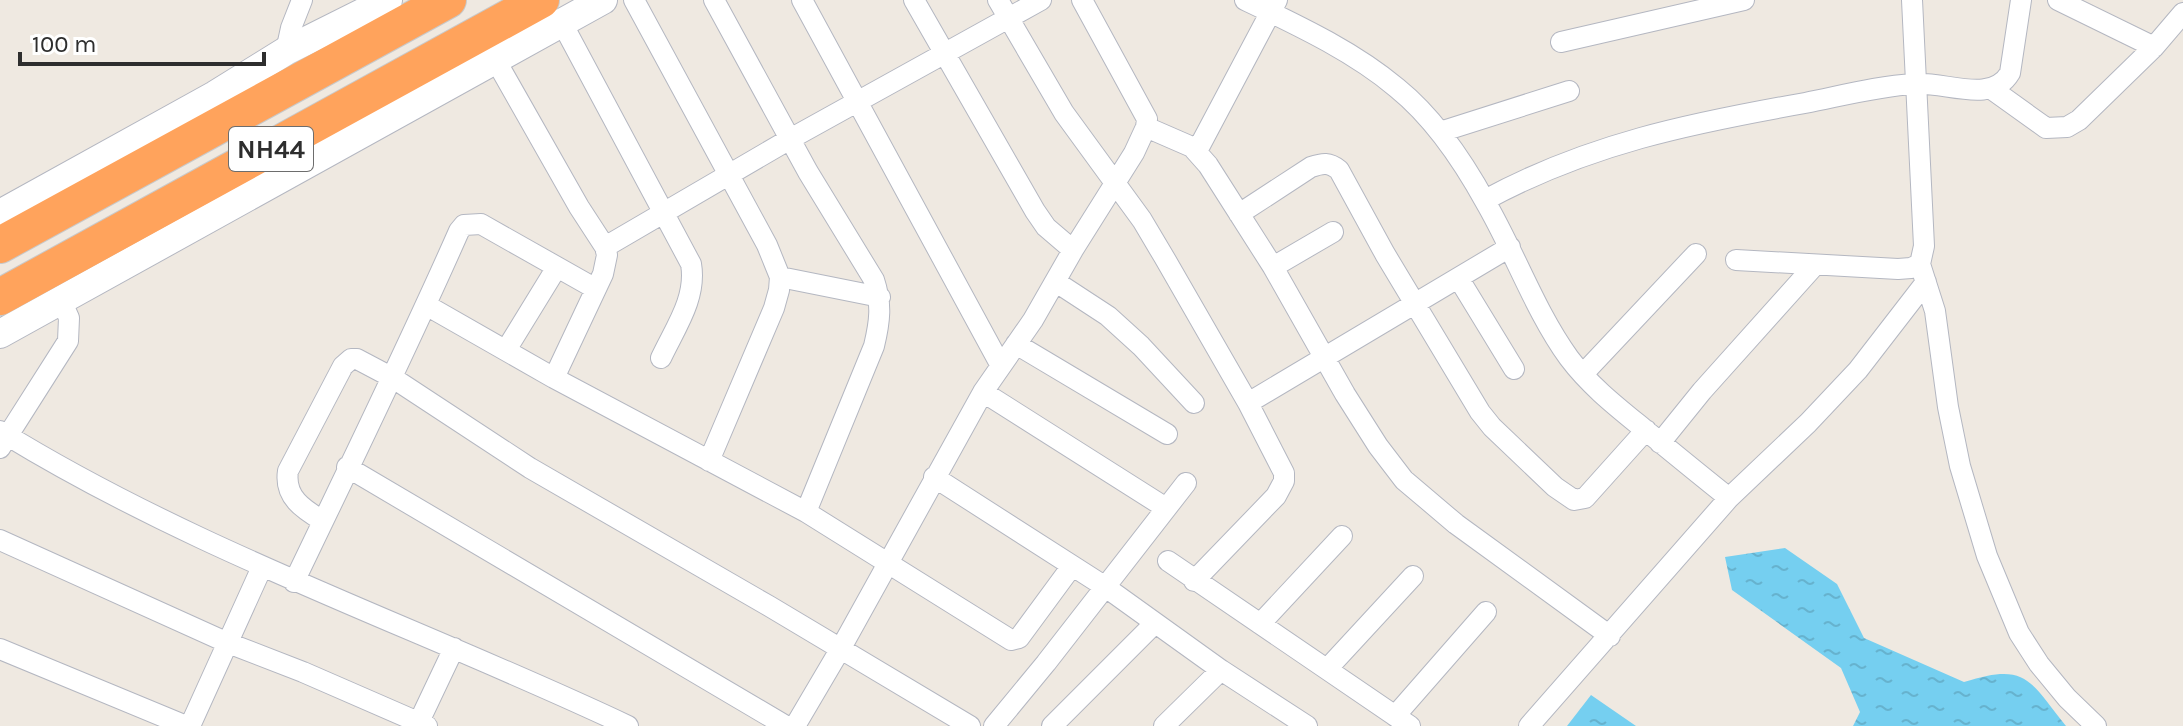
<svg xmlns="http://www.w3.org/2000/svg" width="2183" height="726" viewBox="0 0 2183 726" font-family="Karla,sans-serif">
<defs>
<pattern id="water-ripples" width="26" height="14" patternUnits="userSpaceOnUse" patternTransform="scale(2)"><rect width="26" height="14" fill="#75cff0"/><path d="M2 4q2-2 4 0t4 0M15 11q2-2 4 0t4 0" fill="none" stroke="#66b2ce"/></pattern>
</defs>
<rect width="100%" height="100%" fill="#efe9e1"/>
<path fill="url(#water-ripples)" d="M1785 548 1837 584 1864 638 1964 682C2027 662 2029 680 2066 726H1853L1860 712 1841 668 1732 590 1725 557Z
M1591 695 1636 726H1567Z"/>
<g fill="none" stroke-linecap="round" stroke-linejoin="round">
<g stroke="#b4b7c1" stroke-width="22">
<path id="street" d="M634 0 767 245 780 277 779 290 774 308 709 461
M714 0 808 172 874 280C882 304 880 321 874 346L806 512
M802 0 1001 366
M914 0 1035 211 1046 227 1073 250
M998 0 1064 113 1142 220 1164 257 1248 403 1284 473V481L1276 496 1194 581
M1245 0C1297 25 1353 51 1397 88 1434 118 1463 161 1486 203 1515 253 1535 311 1569 358 1590 386 1617 407 1644 429 1672 452 1700 475 1729 498
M2058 0 2154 47
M562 23 691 264C697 298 675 328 661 358
M1561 42 1744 0
M286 51 291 28 302 0
M495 59 579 207 605 247 607 255 603 274 554 378
M1993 90 2046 128 2067 127 2079 120 2154 47 2183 13
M1146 127 1192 147 1208 165 1273 267 1345 394 1378 446 1404 480 1456 524 1610 636
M1440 132 1569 91
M1197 151 1277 0
M1485 200C1588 144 1691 123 1805 103 1841 96 1878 86 1914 84 1945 81 1991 105 2010 73L2021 0
M1239 214 1311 167C1323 163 1329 162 1339 170L1385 254 1480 412 1492 427 1555 487 1574 500 1585 498 1646 430
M605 247 790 139 1041 0
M1736 260 1898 269 1911 268 1920 264 1924 246 1912 0
M1920 264 1935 311 1948 407 1960 466 1987 556 2019 633 2039 664 2067 698 2096 726
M1273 267 1333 232
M780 277 880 297
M1459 279 1514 369
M1056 282 1108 316 1141 346 1194 403
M426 305 554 378 806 512 1011 640 1019 638 1072 566
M1016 344 1167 434
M506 350 557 267
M1583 374 1696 254
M983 392 1166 508
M1248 403 1510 247
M0 431C198 553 419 627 628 726
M1660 443 1702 391 1815 265
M0 448 68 341 69 318 61 300
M347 467 786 726
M934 477 1104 586 1221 670 1307 726
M323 521C303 509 284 497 288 471L343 366 351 359H357L393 378 530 468 769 606 970 726
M0 540 228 643 303 672 427 726
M1168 561 1410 726
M294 582C350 465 407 349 459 231L464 225 481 224 596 289
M1260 624 1342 536
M0 649 186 726
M1328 668 1413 576
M1395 716 1486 612
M190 726 262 567
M417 726 454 648
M795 726 841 648 983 392 1033 320 1073 250 1134 153 1146 127 1147 119 1082 0
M994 726 1046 663 1186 483
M1052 726 1155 623
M1164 726 1221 670
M1529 726 1729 498 1808 423 1858 370 1926 282"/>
</g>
<g stroke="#b4b7c1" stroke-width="30">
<path id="secondary" d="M0 214 215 95 286 51 388 0
M0 334 603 0"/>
</g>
<g stroke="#c9c9c9" stroke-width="38">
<path id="highway" d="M0 245 448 0
M0 297 541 0"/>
</g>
<use href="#street" stroke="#fff" stroke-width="20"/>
<use href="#secondary" stroke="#fff" stroke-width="28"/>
<use href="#highway" stroke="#ffa35c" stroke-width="36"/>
</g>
<g text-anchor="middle" stroke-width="8" stroke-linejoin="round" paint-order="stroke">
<rect fill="#fff" stroke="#6d6d6d" stroke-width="2" x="229" y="127" width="84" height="44" rx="6"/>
<g font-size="26" font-weight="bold" fill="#2e2e2e">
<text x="271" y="158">NH44</text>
</g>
</g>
<path d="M20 52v12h244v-12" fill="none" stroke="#2e2e2e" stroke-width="4"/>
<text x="32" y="52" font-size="24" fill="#2e2e2e" stroke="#ffffff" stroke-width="6" paint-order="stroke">100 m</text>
</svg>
